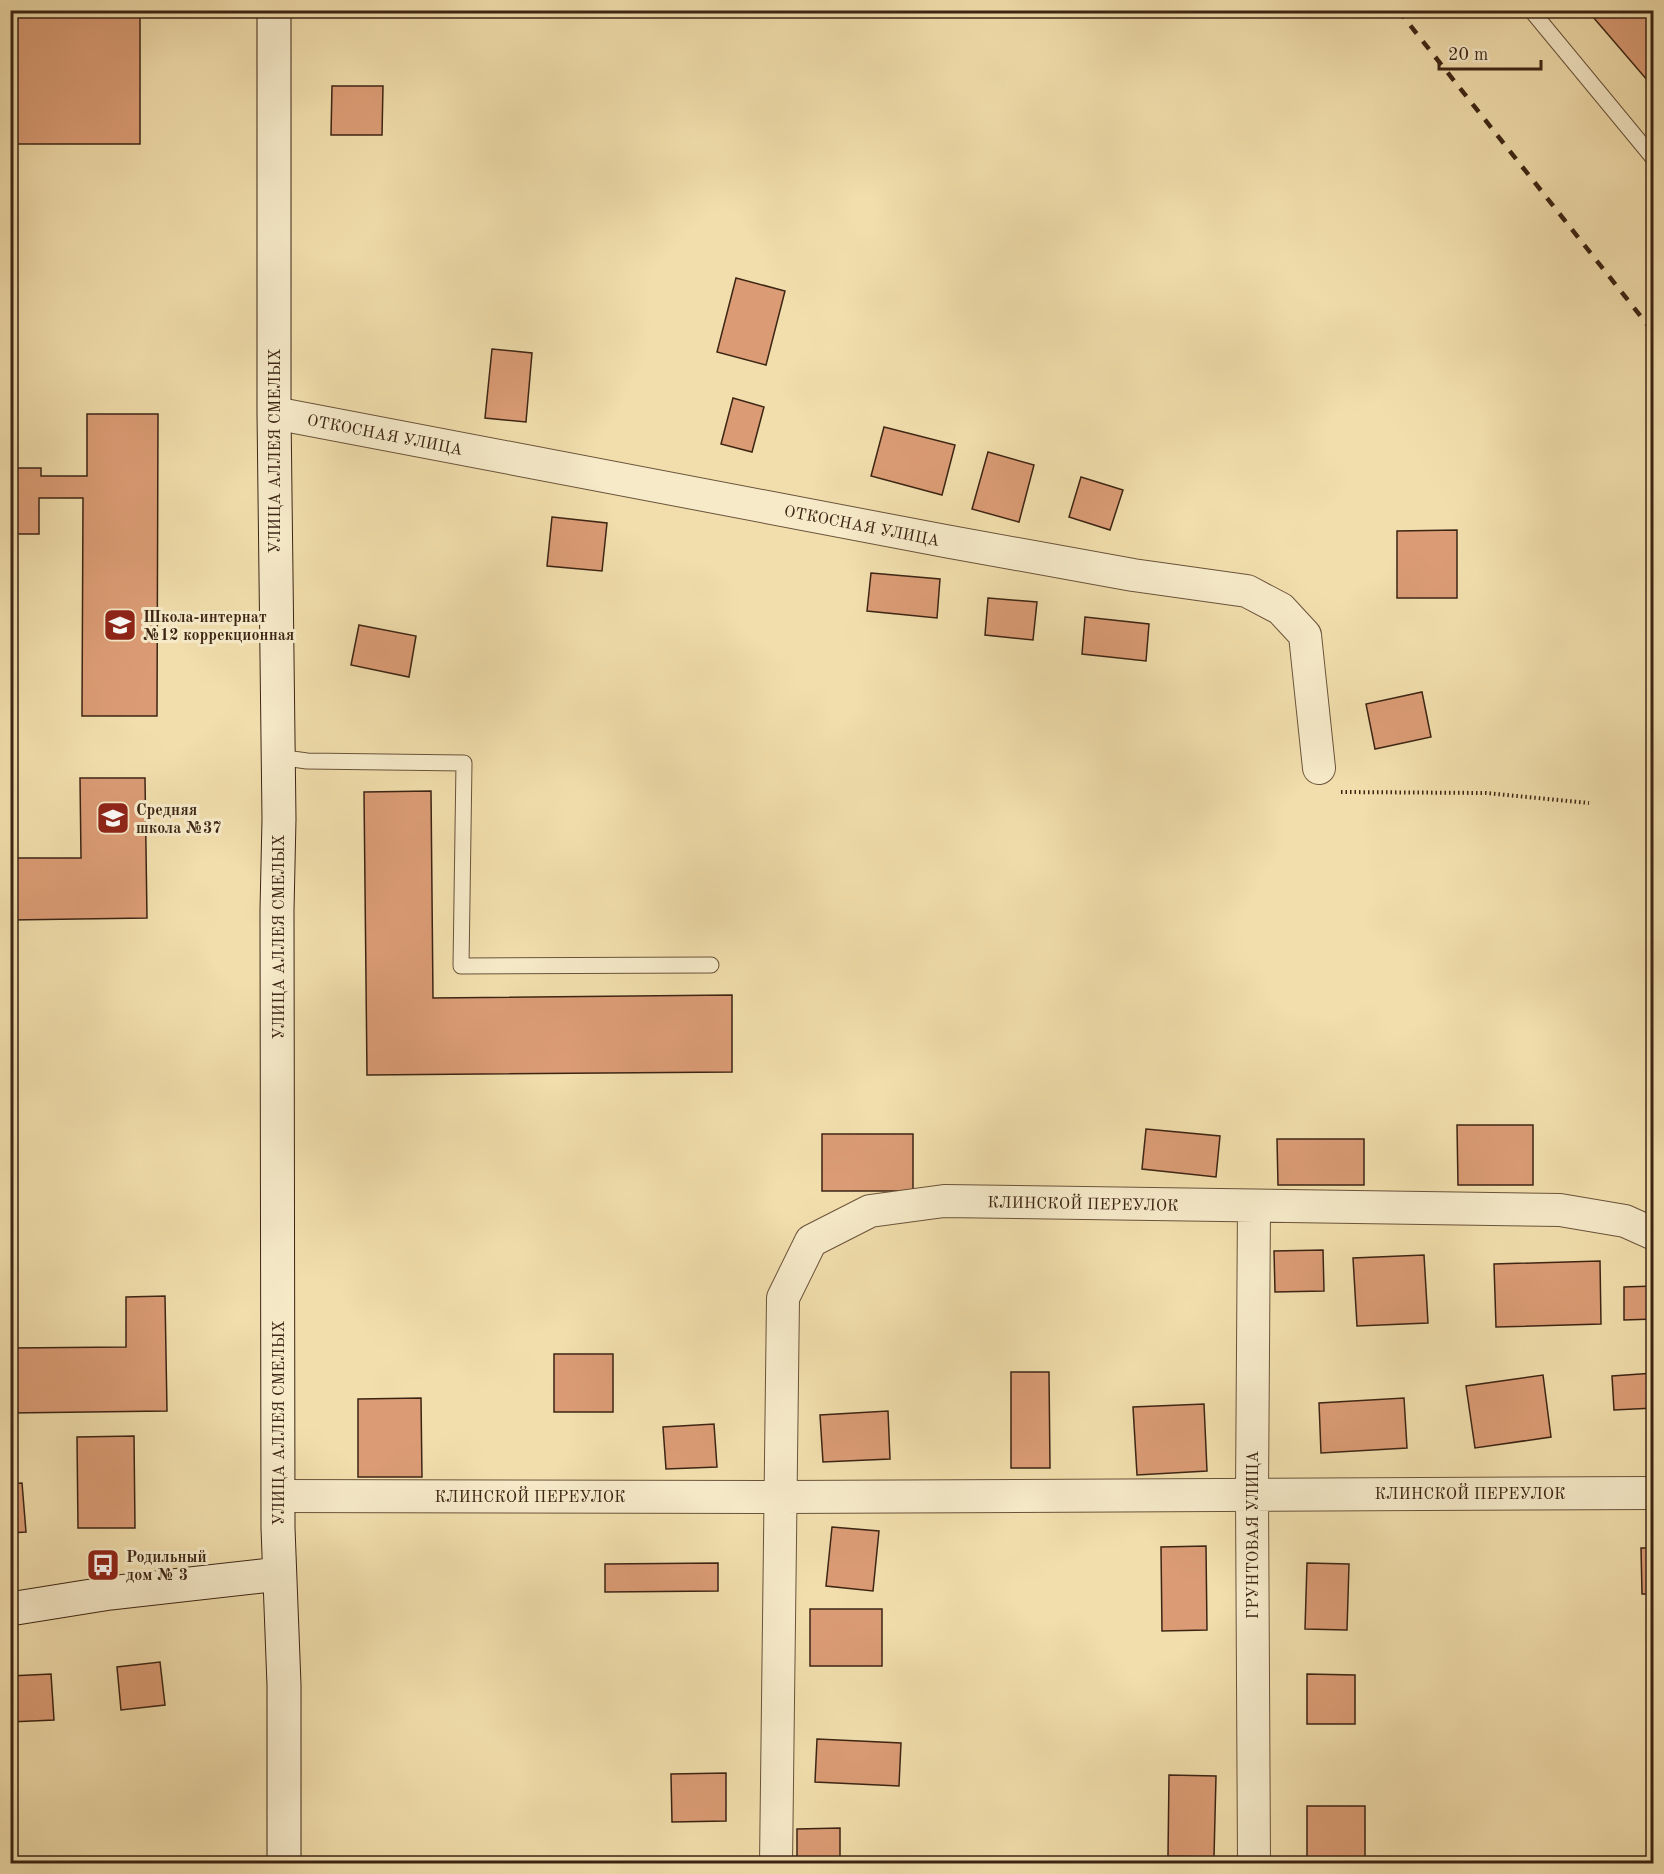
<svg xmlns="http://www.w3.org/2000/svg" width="1664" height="1874" viewBox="0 0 1664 1874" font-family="'Old Standard TT',serif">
<rect width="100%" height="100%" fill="#f1deac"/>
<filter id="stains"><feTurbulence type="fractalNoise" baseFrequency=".00333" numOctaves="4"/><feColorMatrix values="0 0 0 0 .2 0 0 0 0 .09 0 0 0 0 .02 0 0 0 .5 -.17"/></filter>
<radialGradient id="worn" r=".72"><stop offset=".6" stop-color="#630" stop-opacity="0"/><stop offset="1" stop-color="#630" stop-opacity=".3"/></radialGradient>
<path fill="#b4c28e" stroke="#787451" stroke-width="1.5" d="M11 989H14L13 1068H10Z"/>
<path fill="#db9c75" stroke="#3d2514" stroke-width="1.5" d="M10 10H140V144H10Z
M1587 10H1654V88Z
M332 86H383L382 135H331Z
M736 278 785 291 766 365 717 352Z
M492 349 532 353 526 422 485 418Z
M733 398 764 407 752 452 721 444Z
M87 414H158L157 716H82L83 498H39V534H10V468H41V476H87Z
M884 427 955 445 942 495 871 476Z
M988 452 1034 465 1019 522 972 509Z
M1081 477 1123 490 1110 530 1069 517Z
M552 517 607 523 602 571 547 566Z
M1457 530V598H1397V531Z
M871 573 940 579 937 618 867 611Z
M988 598 1037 602 1033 640 985 635Z
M1085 617 1149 624 1146 661 1082 654Z
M359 625 416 636 409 677 351 665Z
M1422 692 1431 737 1375 749 1366 704Z
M80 778H145L147 918 10 920V858H81Z
M431 791 433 998 732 995V1072L367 1075 364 792Z
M10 1116H14V1145H10Z
M1457 1125H1533V1185H1458Z
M1146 1129 1220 1136 1216 1177 1142 1169Z
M822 1134H913V1191H822Z
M1277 1139H1364V1185H1278Z
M1323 1250 1324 1291 1275 1292 1274 1251Z
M1424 1255 1428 1323 1357 1326 1353 1258Z
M1600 1261 1601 1324 1496 1327 1494 1264Z
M1654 1286V1319L1624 1320V1287Z
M165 1296 167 1411 10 1413V1348L126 1347V1297Z
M554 1354H613V1412H554Z
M1011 1372H1049L1050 1468H1011Z
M1654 1373V1408L1614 1410 1612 1376Z
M1543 1375 1551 1437 1475 1448 1466 1386Z
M421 1398 422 1477H358V1399Z
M1404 1398 1407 1448 1321 1453 1319 1403Z
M1204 1404 1207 1471 1137 1475 1133 1407Z
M888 1411 890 1459 823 1462 820 1415Z
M714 1424 717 1467 666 1469 663 1427Z
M134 1436 135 1528H78L77 1437Z
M22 1483 26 1532 10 1533V1484Z
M832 1527 879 1531 873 1591 826 1586Z
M1206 1546 1207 1630 1162 1631 1161 1547Z
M1641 1548H1654V1594H1642Z
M718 1563V1591L605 1592V1564Z
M1307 1563 1349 1564 1347 1630 1305 1629Z
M810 1609H882V1666H810Z
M160 1662 165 1705 121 1710 117 1667Z
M1652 1665H1654V1737H1651Z
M51 1674 54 1720 10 1722V1676Z
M1307 1674 1355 1675V1724H1307Z
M817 1739 901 1743 899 1786 815 1782Z
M726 1773V1821L672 1822 671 1774Z
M1169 1775 1216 1776 1214 1857 1168 1856Z
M1307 1806H1365V1864H1307Z
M840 1828V1864H797V1829Z"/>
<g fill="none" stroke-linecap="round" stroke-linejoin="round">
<g stroke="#6a533a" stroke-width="17">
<path id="service" d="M1531 10 1654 159
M278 757 307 761 464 763 461 966 711 965"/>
</g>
<g stroke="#6a533a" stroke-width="34">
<path id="minor" d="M274 413 945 541 1133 575 1247 591 1281 609 1305 635 1319 768
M278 1496 782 1497 1654 1493
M776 1864 783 1298 811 1241 870 1211 944 1201 1560 1210 1625 1221 1654 1234
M1254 1864 1252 1494 1254 1206"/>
</g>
<g stroke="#3d2514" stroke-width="35">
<path id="secondary" d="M274 10V413L279 819 277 910 278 1528 284 1685V1864
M10 1609 110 1593 279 1574"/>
</g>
<path stroke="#3d2514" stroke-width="4" stroke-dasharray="1.5 3" stroke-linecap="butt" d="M1341 792 1486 793 1589 803"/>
<use href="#service" stroke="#f6eac9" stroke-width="15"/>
<use href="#minor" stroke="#f6eac9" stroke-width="32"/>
<use href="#secondary" stroke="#f6eac9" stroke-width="33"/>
<path stroke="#3d2514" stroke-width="4.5" stroke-dasharray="10 10" stroke-linecap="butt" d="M1398 10 1654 333"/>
</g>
<defs>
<g id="school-square" transform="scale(1.725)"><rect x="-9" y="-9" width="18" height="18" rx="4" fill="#8f2418" stroke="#f6eac9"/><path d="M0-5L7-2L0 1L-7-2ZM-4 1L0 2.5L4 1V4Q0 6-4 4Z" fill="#fff"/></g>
<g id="bus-square" transform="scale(1.725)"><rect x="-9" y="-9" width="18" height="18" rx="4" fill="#8f2418" stroke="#f6eac9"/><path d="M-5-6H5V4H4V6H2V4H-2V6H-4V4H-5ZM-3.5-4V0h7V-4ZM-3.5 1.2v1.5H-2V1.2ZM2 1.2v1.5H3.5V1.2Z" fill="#fff"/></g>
</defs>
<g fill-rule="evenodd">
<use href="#school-square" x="120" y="625"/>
<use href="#school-square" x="113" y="818"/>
<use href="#bus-square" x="103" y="1565"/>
</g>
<g text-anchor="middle" stroke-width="6" stroke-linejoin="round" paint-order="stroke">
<g font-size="16" fill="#3d2514" stroke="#f6eac9">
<text transform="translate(385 434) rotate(11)" y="6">ОТКОСНАЯ УЛИЦА</text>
<text transform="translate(274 451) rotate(-90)" y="6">УЛИЦА АЛЛЕЯ СМЕЛЫХ</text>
<text transform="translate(862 525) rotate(11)" y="6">ОТКОСНАЯ УЛИЦА</text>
<text transform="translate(278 937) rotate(-90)" y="6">УЛИЦА АЛЛЕЯ СМЕЛЫХ</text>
<text transform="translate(1083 1203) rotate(1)" y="6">КЛИНСКОЙ ПЕРЕУЛОК</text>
<text transform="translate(278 1423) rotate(-90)" y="6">УЛИЦА АЛЛЕЯ СМЕЛЫХ</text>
<text x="1470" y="1499">КЛИНСКОЙ ПЕРЕУЛОК</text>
<text x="530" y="1502">КЛИНСКОЙ ПЕРЕУЛОК</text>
<text transform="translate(1252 1535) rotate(-90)" y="6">ГРУНТОВАЯ УЛИЦА</text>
</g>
<g font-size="16" font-weight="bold" fill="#3d2514" stroke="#f6eac9" text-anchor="start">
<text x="143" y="622">Школа-интернат<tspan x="143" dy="18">№12 коррекционная</tspan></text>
<text x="136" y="815">Средняя<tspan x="136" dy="18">школа №37</tspan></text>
<text x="126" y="1562">Родильный<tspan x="126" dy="18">дом № 3</tspan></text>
</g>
</g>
<rect width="1664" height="1874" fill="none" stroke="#f1deac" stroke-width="36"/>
<rect x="12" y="12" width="1640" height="1850" fill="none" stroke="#3d2514" stroke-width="3"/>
<rect x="18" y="18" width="1628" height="1838" fill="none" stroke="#3d2514" stroke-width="1.5"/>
<path d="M1439 60v9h102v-9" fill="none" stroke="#3d2514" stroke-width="3"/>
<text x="1448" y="60" font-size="18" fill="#3d2514" stroke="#f6eac9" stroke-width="4.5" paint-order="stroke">20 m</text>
<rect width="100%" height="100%" filter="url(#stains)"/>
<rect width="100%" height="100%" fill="url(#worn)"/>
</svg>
